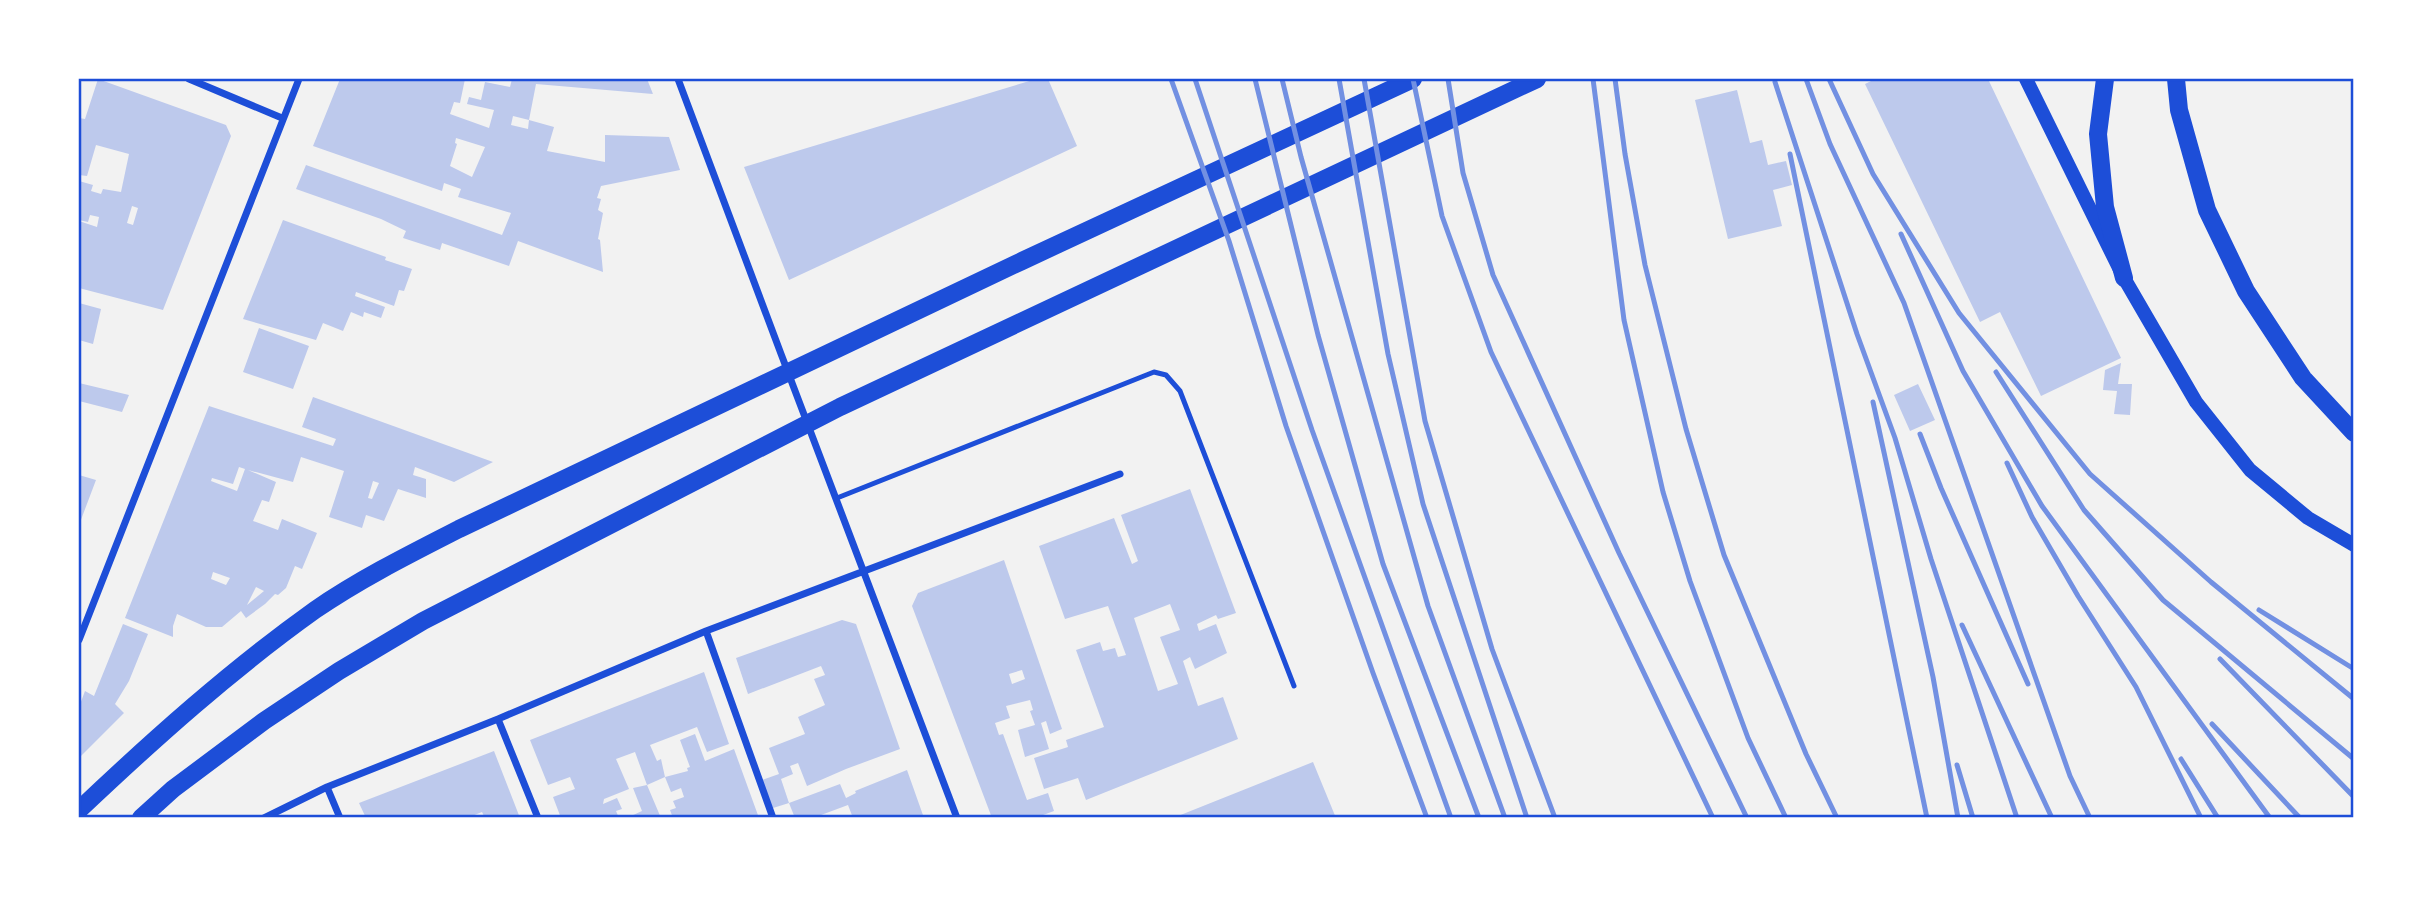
<svg xmlns="http://www.w3.org/2000/svg" width="2433" height="897" viewBox="0 0 2433 897" font-family="'Titillium Web',sans-serif">
<rect width="100%" height="100%" fill="#f2f2f2"/>
<path fill="#bdc9ec" fill-rule="evenodd" d="M98 79 226 125 231 136 163 310 79 288V221L97 227 99 217 90 215 88 222 79 220V181L93 185 91 191 101 194 103 189 121 192 129 154 96 145 87 176 79 175V118L85 119ZM132 206 138 208 133 225 127 223Z
M340 79H465L460 103 454 102 450 114 489 128 494 110 467 104 469 97 481 100 485 82 510 87 512 79H647L653 94 536 84 529 120 554 127 547 151 605 162V135L669 137 680 170 601 186 597 198 601 199 598 210 603 213 598 239 600 240 603 272 518 241 509 266 442 243 440 250 403 238 406 231 381 219 296 189 306 165 502 235 511 213 458 197 461 189 444 183 442 191 313 146ZM513 116 529 120 528 129 511 125ZM456 138 485 147 472 177 450 166 457 144 455 143Z
M1036 79H1048L1077 146 789 280 744 167Z
M1875 79H1988L2121 358 2041 396 2000 312 1980 322 1865 84Z
M1737 90 1750 143 1762 140 1768 165 1786 161 1792 185 1773 190 1782 226 1728 239 1695 100Z
M283 220 386 257 385 260 412 269 404 291 399 290 394 306 356 292 355 296 385 307 381 318 364 312 363 317 351 312 343 331 323 323 316 340 243 319Z
M79 303 101 309 93 344 79 340Z
M259 328 309 346 293 389 243 372Z
M2121 363 2118 384H2132L2130 415 2114 414 2117 391 2103 390 2105 370Z
M79 383 129 395 122 412 79 401Z
M1918 384 1935 420 1910 431 1894 395Z
M313 397 493 462 454 482 415 467 413 475 426 479V498L398 489 384 521 366 515 362 528 329 517 344 471 301 457 293 482 248 470 276 482 269 502 262 500 253 521 278 530 282 519 317 533 302 569 295 566 286 588 278 595 275 594 265 604 246 618 241 611 222 627H206L177 614 173 626V637L125 618 209 406 333 446 336 439 302 427ZM239 467 245 469 237 491 211 481 212 478 233 484ZM373 481 379 483 372 499 368 498ZM213 572 230 578 226 585 211 579ZM256 587 264 591 247 605Z
M79 475 96 480 79 525Z
M1190 489 1236 613 1218 619 1216 615 1197 624 1199 631 1216 624 1227 653 1195 669 1190 657 1183 661 1198 706 1223 697 1238 739 1086 800 1078 778 1044 789 1034 758 1068 747 1066 740 1104 727 1076 650 1100 642 1103 651 1115 648 1118 657 1126 655 1108 606 1065 619 1039 546 1114 518 1132 564 1138 561 1121 515ZM1170 604 1180 630 1160 637 1178 684 1158 691 1134 618Z
M1004 560 1062 729 1050 734 1046 721 1041 723 1049 749 1025 757 1018 730 1035 725 1030 711 1033 710 1030 700 1006 706 1010 718 995 723 999 735 1003 734 1027 800 1048 793 1054 811 1035 818H992L912 606 918 593ZM1022 670 1025 679 1012 684 1009 674Z
M842 620 856 624 900 749 846 769 807 786 798 763 790 766 793 774 781 779 789 803 840 784 846 798 856 793 855 791 907 770 924 818H853L848 805 813 818H795L789 803 773 808 762 780 779 774 769 748 805 734 798 717 825 705 814 679 825 675 821 666 748 694 736 658Z
M123 624 148 634 129 681 115 704 124 713 79 758V707L85 691 94 696Z
M704 672 729 744 707 752 697 727 650 745 657 761 661 759 665 777 647 785 635 752 616 759 629 789 604 799 603 804 617 798 622 809 616 811 619 818H561L553 797 575 789 570 777 548 785 530 740Z
M695 734 705 761 734 749 759 818H673L670 810 676 808 673 801 684 797 681 788 671 792 665 777 688 771 687 768 690 767 680 740Z
M494 751 520 818H485L482 812 467 818H366L359 803Z
M1313 762 1336 818H1173Z
M647 785 661 818H631V816L642 811 633 788Z"/>
<g fill="none" stroke-linecap="round" stroke-linejoin="round">
<path stroke="#1d4ed8" stroke-width="5" d="M837 498 1154 372 1166 375 1180 391 1294 686"/>
<path stroke="#1d4ed8" stroke-width="7" d="M189 79 282 118
M678 79C769 326 865 572 957 818
M706 631 773 818
M79 640 299 79
M498 719 538 818
M327 787 340 818
M264 818 327 787 498 719 706 631 1120 474"/>
<path stroke="#1d4ed8" stroke-width="14" d="M2026 79 2124 278 2196 402 2250 470 2308 518 2354 545"/>
<path stroke="#1d4ed8" stroke-width="18" d="M2105 79 2098 134 2105 207 2124 278
M2176 79 2179 110 2207 210 2246 291 2303 378 2354 433
M79 810C154 739 231 670 315 610 360 579 410 554 459 529L1022 261 1413 79
M141 818 173 789 264 721 339 671 423 621 840 407 1537 79"/>
<path stroke="#7290e2" stroke-width="5" d="M1171 79 1229 241 1286 426 1373 673 1427 818
M1195 79 1312 430 1451 818
M1255 79 1318 335 1383 564 1479 818
M1282 79 1301 157 1428 606 1505 818
M1339 79 1388 354 1423 504 1527 818
M1364 79 1425 421 1492 649 1555 818
M1413 79 1442 216 1491 352 1713 818
M1448 79 1463 173 1493 275 1619 553 1747 818
M1593 79 1624 320 1663 492 1690 581 1748 738 1786 818
M1615 79 1625 154 1645 265 1686 429 1724 555 1806 754 1837 818
M1806 79 1830 144 1904 303 2070 776 2090 818
M1829 79 1873 174 1959 313 2090 474 2211 582 2354 699
M1775 82 1857 334 1895 438 1931 559 2017 818
M1790 154 1927 818
M1901 234 1963 371 2042 506 2270 818
M1996 372 2084 510 2163 600 2354 759
M1873 402 1933 677 1958 818
M1920 434 1941 488 2028 684
M2007 463 2032 517 2078 596 2136 687 2201 818
M2259 610 2354 669
M1962 625 2052 818
M2220 659 2354 797
M2212 724 2300 818
M2181 759 2218 818
M1957 765 1973 818"/>
</g>
<rect width="2433" height="897" fill="none" stroke="#ffffff" stroke-width="161"/>
<rect x="80" y="80" width="2272" height="736" fill="none" stroke="#1d4ed8" stroke-width="2.5"/>
</svg>
